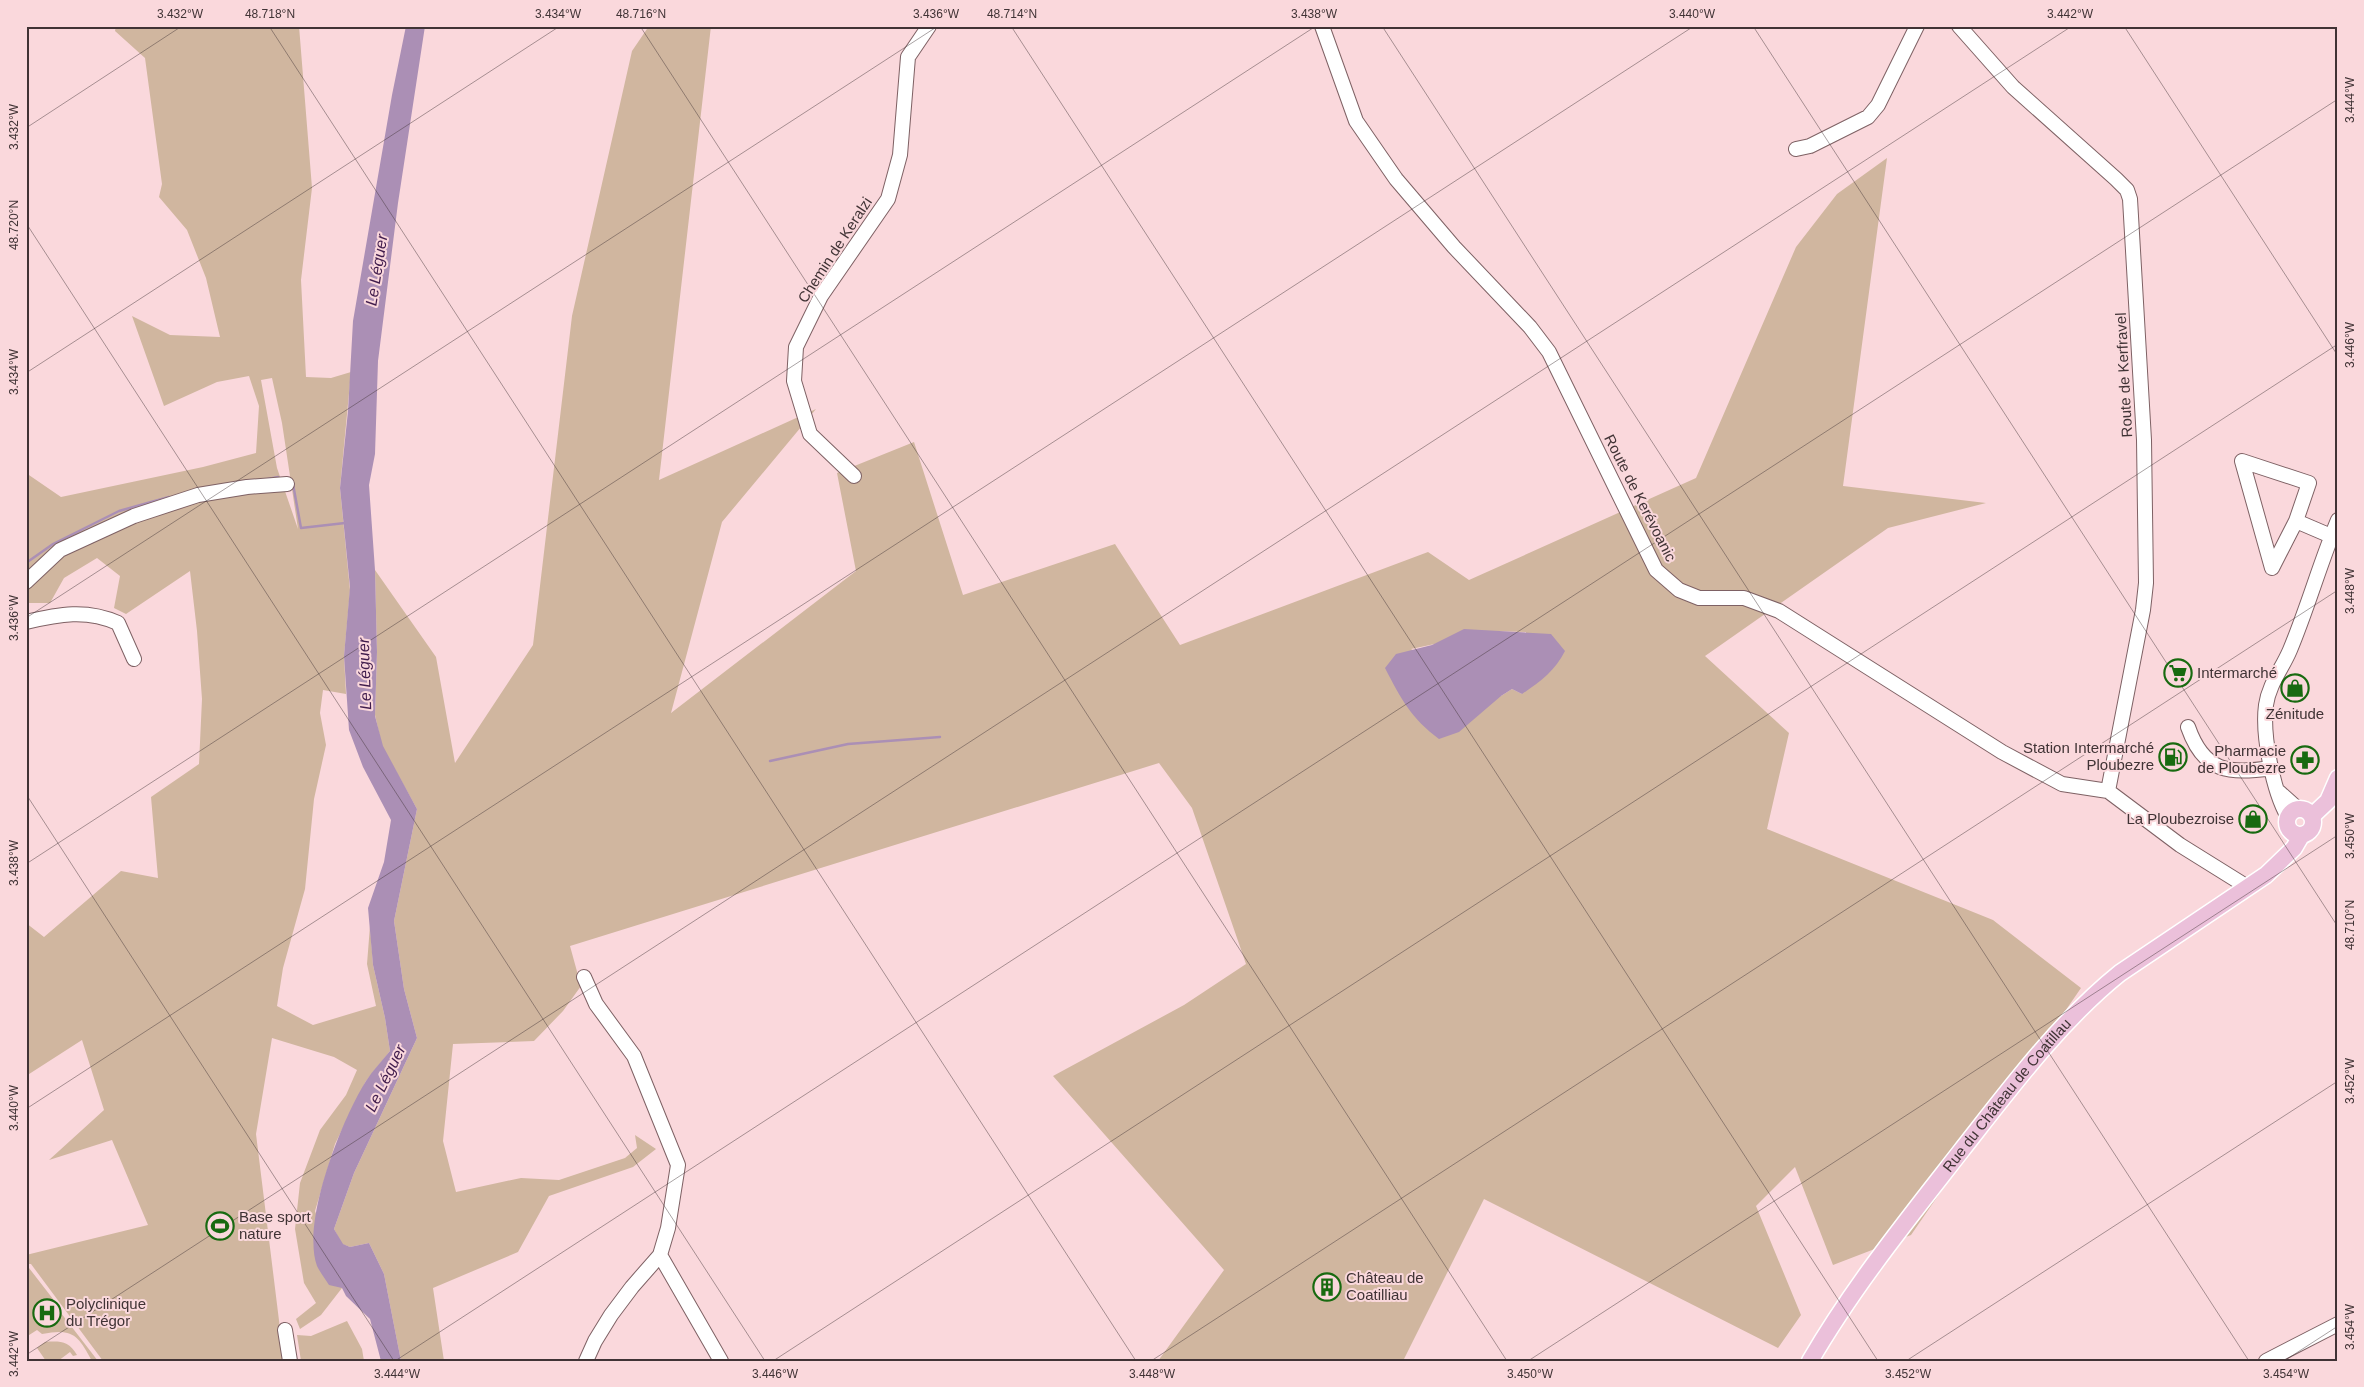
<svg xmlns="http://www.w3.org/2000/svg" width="2364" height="1387" viewBox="0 0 2364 1387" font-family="Arial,sans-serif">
<rect width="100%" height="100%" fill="#fad8dc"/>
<path fill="#d0b69f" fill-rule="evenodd" d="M116 26H299L312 188 301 280 306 377 331 378 351 372 340 488 350 590 344 656 346 694 323 690 320 713 326 745 314 799 305 889 283 968 277 1006 313 1025 376 1006 367 964 370 926 373 965 385 1018 390 1051 366 1081 335 1144 315 1211 342 1288 321 1315 300 1329 296 1319 316 1303 304 1283 295 1229 300 1183 320 1130 346 1095 357 1070 334 1057 272 1038 256 1134 284 1361H103L31 1264H26V1255L148 1225 112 1140 49 1160 104 1110 82 1040 26 1076V923L44 937 121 871 158 878 151 797 199 764 202 699 197 631 190 571 126 614 114 608 120 576 97 558 64 578 50 603H26V473L61 497 203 467 256 453 259 406 249 376 217 382 164 406 132 316 170 335 220 337 206 278 187 230 159 197 162 184 145 58 115 31ZM272 378 282 423 298 529 277 468 261 380Z
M649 26H711L659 480 816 409 722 522 671 713 856 571 837 473 914 442 963 595 1115 544 1180 645 1428 552 1469 580 1696 478 1796 247 1837 194 1887 158 1843 486 1986 503 1888 528 1705 656 1789 733 1767 829 1993 920 2081 988 1911 1235 1833 1265 1795 1167 1756 1206 1801 1315 1778 1348 1484 1199 1403 1361H1158L1224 1270 1053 1076 1184 1005 1246 964 1192 808 1159 763 570 946 581 986 563 1011 534 1041 453 1044 443 1141 456 1192 521 1178 559 1180 625 1158 637 1148 635 1135 656 1149 633 1167 549 1196 518 1252 433 1288 444 1361H401L384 1274 369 1243 350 1247 342 1244 334 1229 354 1173 417 1038 404 989 394 921 417 809 382 746 375 715 377 652 375 570 436 657 455 763 533 645 572 316 632 51ZM1496 631 1526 632 1522 694 1512 689 1501 696 1411 649Z
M26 1267 29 1268 53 1299 51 1300 98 1361H92C78 1335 73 1328 42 1334L37 1330 26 1337Z
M347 1321 362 1349 364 1361H301L297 1335 311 1336Z
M45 1342C60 1341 69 1341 77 1355L73 1356 70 1352 58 1361H46L37 1348Z"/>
<path fill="#ab8fb5" d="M406 26H425L398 203 378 361 375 454 369 485 375 570 377 652 375 716 383 746 417 809 394 921 404 989 417 1038 354 1173 334 1229 343 1244 350 1247 369 1243 384 1274 401 1361H381L370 1319 346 1296 342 1288 329 1285C325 1279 320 1272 317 1266 301 1222 342 1119 366 1081 373 1070 382 1061 390 1051L385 1018 373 965 368 908 384 862 391 820 363 767 349 730 344 656 350 587 340 488 348 411 353 321 392 95Z
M1464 629 1551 634 1565 651C1555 671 1540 682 1522 694L1512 689 1501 696 1459 732 1439 739C1411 718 1401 699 1385 668L1396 654 1432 645Z"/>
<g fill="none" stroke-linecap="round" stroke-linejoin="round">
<path stroke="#ab8fb5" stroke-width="2.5" d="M268 479 278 477
M293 484 301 528 345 523
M26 563 53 544 119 511 169 497
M770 761 848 744 940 737"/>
<g stroke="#7e6164" stroke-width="16">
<path id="minor" d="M1322 26 1356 121 1396 179 1454 247 1530 327 1549 352 1656 570 1679 590 1699 598H1744L1779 611 2002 752 2062 784 2108 791 2180 845 2241 883 2246 889
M1959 26 2013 87 2116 179 2127 190 2130 199 2144 440 2146 583 2143 610 2108 791
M1796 149 1810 146 1868 117 1878 105 1917 26
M854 476 810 434 794 381 796 347 821 296 888 199 900 155 908 57 929 26
M2296 521 2272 568 2242 461 2309 483 2296 521 2331 536
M26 582 60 550 134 516 198 495 247 487 287 484
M26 622C59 614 87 609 118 623L134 659
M2188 727C2204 773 2229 774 2272 768
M2279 792 2298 809
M2288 817C2273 791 2262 735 2266 705 2269 684 2282 669 2290 650 2308 607 2320 563 2338 520
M584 977 596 1004 634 1056 678 1165 668 1228 660 1255 632 1287 611 1315 595 1341 586 1361
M660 1255 721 1361
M285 1330 290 1361
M2266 1361 2338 1324"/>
</g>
<g stroke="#fff" stroke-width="19">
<g id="major">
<circle cx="2300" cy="822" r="13"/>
<path d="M2312 816 2328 801 2338 778"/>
<path id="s1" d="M1810 1361C1853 1287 1908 1219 1961 1151 2009 1090 2059 1022 2120 973L2266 875 2294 848 2301 836"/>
</g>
</g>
<use href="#minor" stroke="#fff" stroke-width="14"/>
<use href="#major" stroke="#ebc0da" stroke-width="16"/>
</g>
<path fill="none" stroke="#403335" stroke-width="1" stroke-opacity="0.45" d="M269 26 1136 1361M640 26 1507 1361M1011 26 1878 1361M1382 26 2249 1361M1753 26 2338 927M2124 26 2338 356M26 128 182 26M26 223 765 1361M26 373 560 26M26 618 938 26M26 794 394 1361M26 864 1316 26M26 1109 1694 26M26 1355 2072 26M395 1361 2338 99M773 1361 2338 344M1151 1361 2338 590M1528 1361 2338 835M1906 1361 2338 1081M2284 1361 2338 1326"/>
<defs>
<g id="supermarket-ring" transform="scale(1.4375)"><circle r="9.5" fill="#fad8dc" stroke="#186a10" stroke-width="1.5"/><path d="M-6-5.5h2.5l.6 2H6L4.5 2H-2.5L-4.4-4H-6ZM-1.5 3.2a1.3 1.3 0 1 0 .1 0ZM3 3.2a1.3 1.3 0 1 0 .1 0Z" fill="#186a10"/></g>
<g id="shop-ring" transform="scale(1.4375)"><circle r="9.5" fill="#fad8dc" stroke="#186a10" stroke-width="1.5"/><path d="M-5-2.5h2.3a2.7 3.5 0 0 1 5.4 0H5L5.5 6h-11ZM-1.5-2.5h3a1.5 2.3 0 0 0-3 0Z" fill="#186a10"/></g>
<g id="fuel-ring" transform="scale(1.4375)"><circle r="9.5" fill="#fad8dc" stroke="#186a10" stroke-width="1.5"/><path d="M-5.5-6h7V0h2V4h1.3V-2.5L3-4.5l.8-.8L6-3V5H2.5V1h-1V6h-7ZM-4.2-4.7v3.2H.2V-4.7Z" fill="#186a10"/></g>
<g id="pharmacy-ring" transform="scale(1.4375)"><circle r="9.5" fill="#fad8dc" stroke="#186a10" stroke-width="1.5"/><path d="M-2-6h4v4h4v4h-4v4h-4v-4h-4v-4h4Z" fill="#186a10"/></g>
<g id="stadium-ring" transform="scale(1.4375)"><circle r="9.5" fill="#fad8dc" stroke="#186a10" stroke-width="1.5"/><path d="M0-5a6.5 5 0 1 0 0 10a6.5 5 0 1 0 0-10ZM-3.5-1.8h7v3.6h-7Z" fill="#186a10"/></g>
<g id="building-ring" transform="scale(1.4375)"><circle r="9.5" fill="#fad8dc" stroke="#186a10" stroke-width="1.5"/><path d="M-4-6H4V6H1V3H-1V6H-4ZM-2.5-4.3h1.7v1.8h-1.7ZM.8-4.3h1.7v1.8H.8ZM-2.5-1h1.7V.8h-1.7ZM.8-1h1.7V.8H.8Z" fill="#186a10"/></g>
<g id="hospital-ring" transform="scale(1.4375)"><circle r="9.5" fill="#fad8dc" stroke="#186a10" stroke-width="1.5"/><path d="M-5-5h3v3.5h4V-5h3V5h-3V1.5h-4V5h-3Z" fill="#186a10"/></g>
</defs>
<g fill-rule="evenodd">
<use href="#supermarket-ring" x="2178" y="673"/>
<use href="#shop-ring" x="2295" y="688"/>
<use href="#fuel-ring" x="2173" y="757"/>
<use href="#pharmacy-ring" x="2305" y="760"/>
<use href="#shop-ring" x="2253" y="819"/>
<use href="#stadium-ring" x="220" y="1226"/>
<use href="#building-ring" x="1327" y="1287"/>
<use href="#hospital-ring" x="47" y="1313"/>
</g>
<g text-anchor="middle" stroke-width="4" stroke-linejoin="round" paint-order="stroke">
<g font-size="15" fill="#403335" stroke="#fad8dc">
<text transform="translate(835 250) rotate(-57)" y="5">Chemin de Keralzi</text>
<text transform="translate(2124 375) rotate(-93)" y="5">Route de Kerfravel</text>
<text transform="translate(1640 498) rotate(63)" y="5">Route de Kerévoanic</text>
<text dy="5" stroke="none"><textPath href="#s1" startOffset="331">Rue du Château de Coatillau</textPath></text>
</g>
<g font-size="15" fill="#403335" stroke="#fad8dc" text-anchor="start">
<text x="2197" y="678">Intermarché</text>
<text x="2295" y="719" text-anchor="middle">Zénitude</text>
<text x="2154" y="753" text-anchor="end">Station Intermarché<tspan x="2154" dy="17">Ploubezre</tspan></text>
<text x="2286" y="756" text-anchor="end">Pharmacie<tspan x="2286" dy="17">de Ploubezre</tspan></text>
<text x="2234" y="824" text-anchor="end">La Ploubezroise</text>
<text x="239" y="1222">Base sport<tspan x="239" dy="17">nature</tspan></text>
<text x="1346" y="1283">Château de<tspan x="1346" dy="17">Coatilliau</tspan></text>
<text x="66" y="1309">Polyclinique<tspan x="66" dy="17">du Trégor</tspan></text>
</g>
<g font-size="16" font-style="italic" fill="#401c4c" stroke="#fad8dc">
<text transform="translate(376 270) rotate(-81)" y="6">Le Léguer</text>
<text transform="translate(364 674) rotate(-92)" y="6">Le Léguer</text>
<text transform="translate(385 1078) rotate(-64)" y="6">Le Léguer</text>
</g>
</g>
<rect width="2364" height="1387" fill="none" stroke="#fad8dc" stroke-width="55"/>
<rect x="28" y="28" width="2308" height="1332" fill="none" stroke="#403335" stroke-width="2"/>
<g font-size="12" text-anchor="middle" fill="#403335">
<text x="180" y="18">3.432°W</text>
<text x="270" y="18">48.718°N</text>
<text x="558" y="18">3.434°W</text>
<text x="641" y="18">48.716°N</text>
<text x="936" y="18">3.436°W</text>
<text x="1012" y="18">48.714°N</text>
<text x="1314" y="18">3.438°W</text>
<text x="1692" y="18">3.440°W</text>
<text x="2070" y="18">3.442°W</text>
<text transform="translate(2350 100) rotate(-90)" y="4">3.444°W</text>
<text transform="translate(14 127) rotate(-90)" y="4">3.432°W</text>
<text transform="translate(14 225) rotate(-90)" y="4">48.720°N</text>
<text transform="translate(2350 345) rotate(-90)" y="4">3.446°W</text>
<text transform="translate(14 372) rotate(-90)" y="4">3.434°W</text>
<text transform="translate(2350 591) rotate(-90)" y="4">3.448°W</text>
<text transform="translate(14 618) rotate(-90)" y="4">3.436°W</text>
<text transform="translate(2350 836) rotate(-90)" y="4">3.450°W</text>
<text transform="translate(14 863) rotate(-90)" y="4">3.438°W</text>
<text transform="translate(2350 925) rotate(-90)" y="4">48.710°N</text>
<text transform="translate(2350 1081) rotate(-90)" y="4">3.452°W</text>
<text transform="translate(14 1108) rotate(-90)" y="4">3.440°W</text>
<text transform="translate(2350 1327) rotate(-90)" y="4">3.454°W</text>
<text transform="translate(14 1354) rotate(-90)" y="4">3.442°W</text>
<text x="397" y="1378">3.444°W</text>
<text x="775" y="1378">3.446°W</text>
<text x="1152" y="1378">3.448°W</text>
<text x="1530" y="1378">3.450°W</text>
<text x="1908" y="1378">3.452°W</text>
<text x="2286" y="1378">3.454°W</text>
</g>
</svg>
